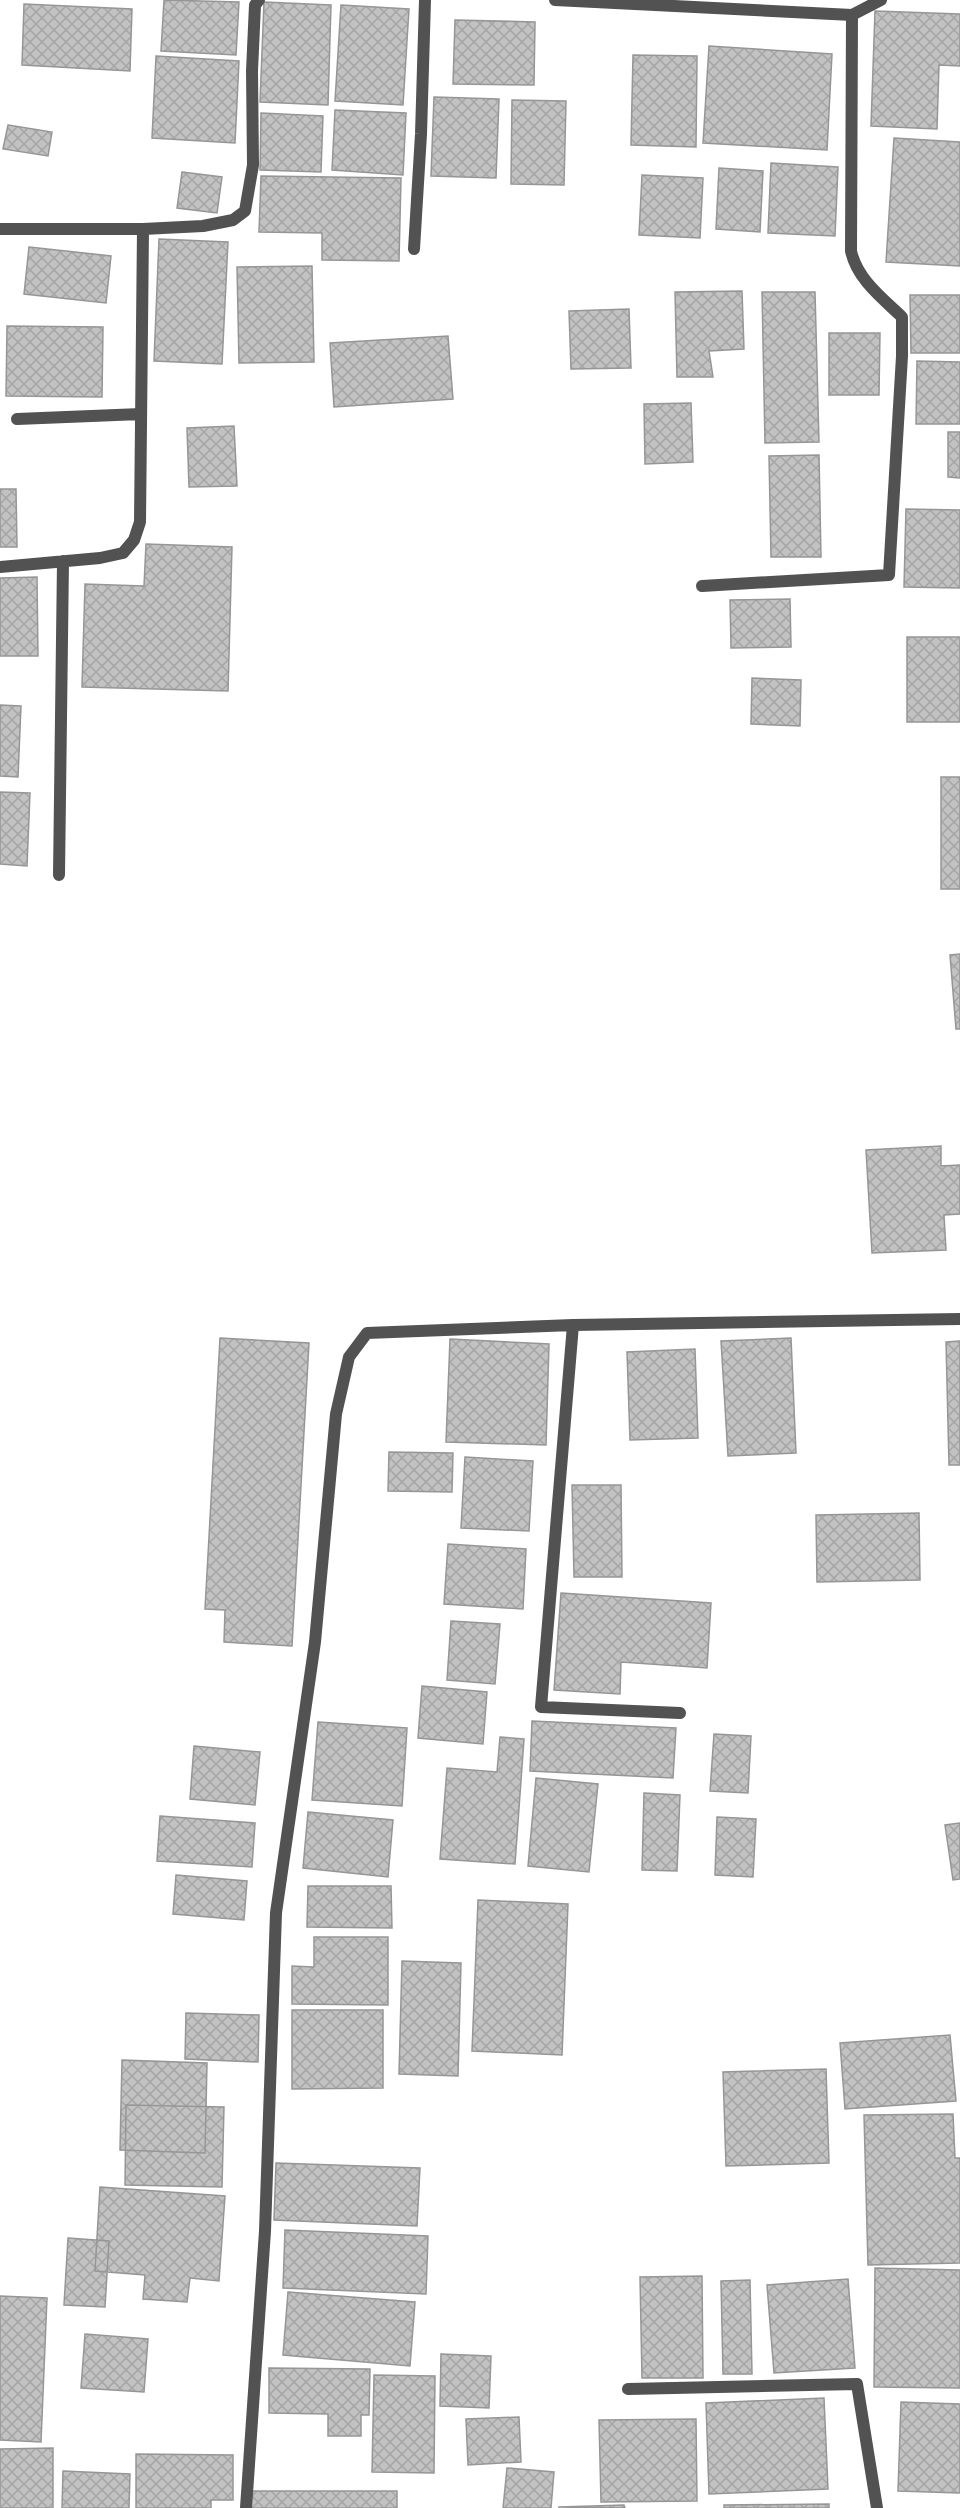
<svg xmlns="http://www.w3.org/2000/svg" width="960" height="2508" viewBox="0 0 960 2508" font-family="Commissioner,sans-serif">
<defs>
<pattern id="building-cross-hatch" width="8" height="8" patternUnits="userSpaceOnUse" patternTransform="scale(1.5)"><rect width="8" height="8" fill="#c2c2c2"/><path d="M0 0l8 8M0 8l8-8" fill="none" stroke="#a5a5a5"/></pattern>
</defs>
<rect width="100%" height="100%" fill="#fff"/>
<path fill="url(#building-cross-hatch)" stroke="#969696" stroke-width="1.5" d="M164 0 239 2 236 55 161 51Z
M264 2 331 5 328 105 260 102Z
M24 4 132 9 130 71 22 65Z
M341 5 409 9 403 105 335 101Z
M875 11 960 14V66L939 65 937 129 871 126Z
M455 20 535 22 534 85 453 84Z
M709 46 832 54 827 150 703 143Z
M633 55 697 56 696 147 631 145Z
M156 56 239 61 235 143 152 138Z
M434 97 499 99 496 178 431 176Z
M512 100 566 101 564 185 511 184Z
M335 110 406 113 403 175 332 170Z
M261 113 323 116 321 172 260 170Z
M8 125 52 132 48 156 3 149Z
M894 138 960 142V266L886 262Z
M771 163 838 167 835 236 768 233Z
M719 168 763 171 760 232 716 229Z
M182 172 222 177 217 213 177 208Z
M642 175 703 178 700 238 639 235Z
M261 176 401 178 399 261 322 260V233L259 232Z
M159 239 228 242 222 364 154 361Z
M29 247 111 256 106 303 24 294Z
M312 266 314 362 239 363 237 267Z
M742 291 744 349 709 351 713 377H677L675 292Z
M762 292H815L819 442 765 443Z
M910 295H960V353H911Z
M629 309 631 368 571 369 569 311Z
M7 326 103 327 102 397 6 396Z
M829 333H880L879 395H829Z
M448 336 453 399 334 407 330 343Z
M917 361 960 362V424H916Z
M691 403 693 462 645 464 644 404Z
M234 426 237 486 189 487 187 428Z
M948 432H960V478L948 477Z
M819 455 821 557H771L769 456Z
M0 489H16L17 547H0Z
M906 509 960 510V588L904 587Z
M146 544 232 547 228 691 82 687 85 584 144 586Z
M37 577 38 656H0V578Z
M790 599 791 647 731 648 730 600Z
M907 637H960V722H907Z
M752 678 801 680 800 726 751 724Z
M0 705 21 706 18 777 0 776Z
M941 777H960V889H941Z
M0 792 30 793 27 866 0 864Z
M960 954V1029H956L950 955Z
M941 1146V1166L960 1165V1214L944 1215 946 1250 872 1253 866 1150Z
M220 1338 309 1343 292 1646 224 1642 225 1610 205 1609Z
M791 1338 796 1453 728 1456 721 1341Z
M450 1339 549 1344 546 1445 446 1442Z
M960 1341V1465H949L946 1342Z
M695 1349 698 1438 630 1440 627 1352Z
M389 1452 453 1453 452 1492 388 1491Z
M465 1457 533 1461 529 1531 461 1528Z
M572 1485H621L622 1577H574Z
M919 1513 920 1580 817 1582 816 1515Z
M448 1544 526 1549 523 1609 444 1604Z
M561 1593 711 1603 707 1668 621 1662 620 1694 554 1690Z
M451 1621 500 1624 495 1684 447 1680Z
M422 1686 487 1692 483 1744 418 1738Z
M532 1721 676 1728 673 1778 530 1771Z
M318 1722 407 1728 402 1806 312 1800Z
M714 1734 751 1736 748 1793 710 1791Z
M500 1737 524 1739 515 1864 440 1859 447 1768 497 1772Z
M194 1746 260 1752 255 1805 190 1799Z
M536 1778 598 1784 589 1872 528 1866Z
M644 1793 680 1795 677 1871 642 1870Z
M308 1812 393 1820 388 1877 303 1868Z
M160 1816 255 1823 252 1867 157 1861Z
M717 1817 756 1819 753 1877 715 1875Z
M960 1823V1879L953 1880 945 1825Z
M176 1875 247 1881 244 1920 173 1914Z
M308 1886H391L392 1928 307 1927Z
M478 1900 568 1904 562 2055 472 2051Z
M314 1937H388V2005L292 2004V1966L314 1967Z
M402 1961 461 1963 458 2076 399 2074Z
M292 2010H383V2088L292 2089Z
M186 2013 259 2015 258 2062 185 2059Z
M950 2035 956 2101 845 2109 840 2043Z
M122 2060 207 2063 205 2153 120 2150Z
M826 2069 829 2163 726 2166 723 2072Z
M126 2105 224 2107 222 2187 125 2185Z
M953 2114 955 2158H960V2263L868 2265 864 2115Z
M276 2163 420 2168 417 2226 274 2220Z
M100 2187 225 2196 219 2281 190 2278 187 2302 143 2299 145 2275 95 2271Z
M285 2230 428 2236 426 2294 283 2288Z
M68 2238 109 2241 105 2307 64 2305Z
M875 2268 960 2270V2388L874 2387Z
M702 2276 703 2378H642L640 2277Z
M848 2279 855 2368 774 2373 767 2285Z
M750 2280 752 2374H723L721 2281Z
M288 2292 415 2302 410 2366 283 2355Z
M0 2296 47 2298 41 2442 0 2440Z
M85 2334 148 2339 144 2392 81 2388Z
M441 2354 491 2356 489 2408 440 2406Z
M269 2368 370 2369 369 2415H361V2436H328V2414L269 2413Z
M374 2375 435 2376 434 2473 372 2472Z
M824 2398 828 2489 709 2494 706 2403Z
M901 2402 960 2404V2493L898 2491Z
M519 2417 521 2462 468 2465 466 2419Z
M696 2419 697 2501 601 2502 599 2420Z
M53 2448V2508H0V2449Z
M136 2454 233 2455V2500H211V2508H136Z
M507 2468 554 2472 551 2508H503Z
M63 2471 130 2474 129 2508H62Z
M251 2491H397V2508H251Z
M829 2504V2508H724V2505Z
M624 2505 625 2508 558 2507Z"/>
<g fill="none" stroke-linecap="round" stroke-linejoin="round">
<path stroke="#525252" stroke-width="12" d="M555 0 852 15 851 251C857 279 882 298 902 317V356L889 575 702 586
M852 15 881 0
M0 229H143L203 226 233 220 245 211 253 165 252 71 255 5 259 0
M414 249 421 134 425 0
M17 419 141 414
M0 567 100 558 123 553 134 540 140 522 143 229
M59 875 63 561
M573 1325 541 1707 680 1713
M628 2389 857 2384 877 2508
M246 2508 265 2231 276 1913 315 1642 336 1414 349 1357 367 1333 573 1325 960 1319"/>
</g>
</svg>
